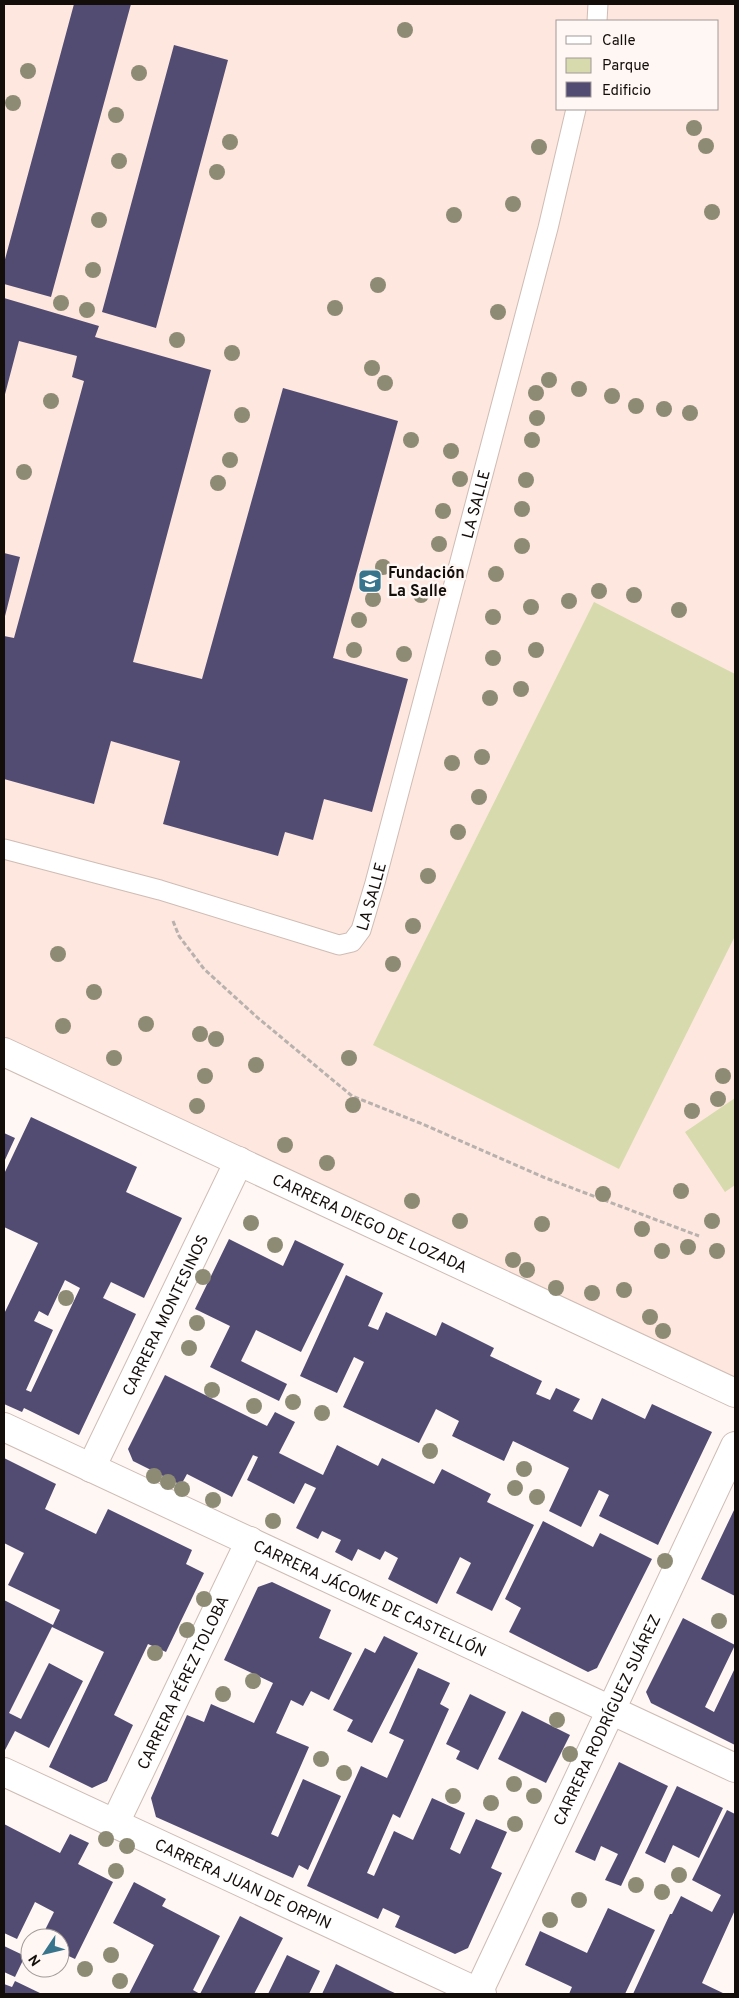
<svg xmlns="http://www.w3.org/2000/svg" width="739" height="1998" viewBox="0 0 739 1998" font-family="Overpass,sans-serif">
<rect width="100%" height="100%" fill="#fff7f4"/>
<path fill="#fde7de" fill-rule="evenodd" d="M4 4H735V1393L4 1052ZM558 21H718V109H558Z"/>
<path fill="#d7daac" d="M594 602 735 674V936L619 1169 373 1045Z
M735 1098V1185L725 1192 685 1132Z"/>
<path fill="#524c73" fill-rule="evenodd" d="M74 4H131L51 297 4 284V263Z
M174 45 228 60 156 328 102 312Z
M4 298 99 326 95 337 211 370 133 662 202 679 283 388 398 421 333 658 408 679 372 812 324 799 313 840 285 832 278 856 163 824 180 761 111 741 94 804 4 779V636L14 638 84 381 72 377 77 356 19 341 4 398Z
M4 553 20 557 4 620Z
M31 1117 137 1167 126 1192 182 1218 144 1298 111 1282 103 1298 136 1314 79 1435 24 1408 22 1412 4 1404V1314L38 1243 4 1227V1174ZM65 1280 80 1288 31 1392 26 1390 53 1330 34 1321 39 1311 48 1316Z
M4 1133 15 1138 4 1162Z
M229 1239 283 1266 295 1240 344 1264 301 1352 256 1330 241 1361 287 1384 279 1401 210 1367 230 1326 195 1309Z
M346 1275 383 1293 368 1326 378 1330 386 1312 436 1336 442 1322 494 1348 490 1356 542 1381 536 1394 550 1400 556 1388 580 1399 573 1411 592 1420 602 1398 645 1419 652 1404 712 1432 658 1545 599 1516 609 1495 599 1490 581 1527 549 1511 569 1468 513 1441 504 1461 452 1436 459 1421 436 1409 419 1443 343 1407 364 1362 354 1357 337 1393 300 1376Z
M165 1375 267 1426 275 1412 295 1422 279 1453 323 1475 337 1445 378 1466 382 1458 434 1484 442 1469 491 1494 487 1502 534 1525 492 1611 456 1593 471 1563 460 1557 437 1604 388 1579 398 1558 385 1551 380 1560 358 1549 352 1561 335 1552 341 1540 322 1531 318 1539 296 1528 316 1488 305 1483 294 1504 247 1480 258 1457 253 1455 232 1497 187 1474 181 1485 133 1461 128 1449Z
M4 1458 56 1484 45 1509 96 1534 108 1509 192 1550 186 1564 204 1573 166 1652 148 1644 114 1715 133 1725 107 1781 92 1788 49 1767 104 1652 52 1627 9 1713 21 1719 49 1663 83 1681 49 1748 15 1731 5 1750H4V1600L53 1625 60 1610 8 1585 24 1553 4 1543Z
M735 1508V1596L701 1579Z
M543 1521 593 1547 600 1533 652 1559 597 1668 588 1672 509 1632 521 1608 505 1599Z
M272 1582 331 1610 319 1638 352 1653 329 1700 311 1691 303 1706 291 1700 276 1733 309 1747 271 1834 278 1837 303 1779 341 1796 308 1870 299 1865 293 1878 156 1817 151 1798 187 1715 204 1722 211 1704 254 1723 273 1683 224 1660 258 1587Z
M683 1618 735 1645 705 1707 714 1712 735 1668V1745L651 1703 646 1692Z
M384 1636 418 1653 372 1743 347 1731 353 1720 333 1710 365 1648 375 1653Z
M418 1668 450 1683 440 1704 449 1709 400 1818 393 1814 367 1873 374 1876 394 1831 413 1840 432 1798 465 1813 450 1849 460 1854 476 1819 507 1832 491 1868 502 1873 468 1948 455 1954 395 1927 400 1916 383 1908 378 1919 307 1886 361 1766 387 1778 404 1740 389 1733Z
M470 1694 506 1712 478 1770 456 1759 460 1751 446 1744Z
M522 1711 570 1735 546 1783 498 1759Z
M619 1762 668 1786 621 1886 605 1880 618 1854 601 1846 595 1861 575 1852Z
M677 1786 723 1808 699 1858 673 1845 665 1863 645 1853Z
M727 1810 735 1814V1910L702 1983 725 1994H633L670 1914H672L681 1896 712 1912 721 1895 692 1880Z
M4 1824 60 1853 70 1834 89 1843 78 1864 113 1882 75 1959 60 1952V1938H41L54 1912 35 1902 17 1939 4 1933Z
M134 1882 166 1899 162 1906 220 1936 193 1990 200 1994 240 1916 283 1938 254 1994H129L154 1945 113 1923Z
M608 1908 655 1930 625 1994H569L572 1987 525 1965 540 1931 587 1953Z
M4 1946 25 1956 15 1977 4 1972Z
M287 1955 320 1971 309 1994H268Z
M336 1964 388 1990 397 1994H322Z
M15 1981 42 1994H4V1984L12 1987Z"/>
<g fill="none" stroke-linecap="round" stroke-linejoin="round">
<g stroke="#cfbcb4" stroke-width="21">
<g id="lane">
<path d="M597 21 598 4"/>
<path id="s1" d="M4 849 160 890 339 945 352 942 361 930 375 883 548 228 576 109"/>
</g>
</g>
<g stroke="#cfbcb4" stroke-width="30">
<g id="street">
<path id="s2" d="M4 1052 735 1393"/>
<path id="s3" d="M4 1427 735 1768"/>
<path id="s4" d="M91 1468 239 1161"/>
<path id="s5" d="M4 1772 482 1994"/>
<path id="s6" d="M115 1823 250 1541"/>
<path id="s7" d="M478 1993 735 1446"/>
</g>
</g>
<path stroke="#b8b1ae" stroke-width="3" stroke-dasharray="5 2.5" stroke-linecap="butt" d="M173 921 179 936 204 969 258 1018 352 1096 420 1123 543 1177 699 1236"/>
<use href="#lane" stroke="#fff" stroke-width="19"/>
<use href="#street" stroke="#fff" stroke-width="28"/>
</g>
<g fill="#8e8b75">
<circle cx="405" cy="30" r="8"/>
<circle cx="28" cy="71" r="8"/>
<circle cx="139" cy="73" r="8"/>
<circle cx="13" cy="103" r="8"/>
<circle cx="116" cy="115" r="8"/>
<circle cx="694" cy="128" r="8"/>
<circle cx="230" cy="142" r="8"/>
<circle cx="706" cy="146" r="8"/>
<circle cx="539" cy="147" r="8"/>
<circle cx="119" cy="161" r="8"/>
<circle cx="217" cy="172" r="8"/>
<circle cx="513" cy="204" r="8"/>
<circle cx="712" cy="212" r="8"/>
<circle cx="454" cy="215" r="8"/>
<circle cx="99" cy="220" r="8"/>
<circle cx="93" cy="270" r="8"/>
<circle cx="378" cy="285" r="8"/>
<circle cx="61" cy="303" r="8"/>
<circle cx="335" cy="308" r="8"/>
<circle cx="87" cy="310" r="8"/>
<circle cx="498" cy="312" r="8"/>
<circle cx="177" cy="340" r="8"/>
<circle cx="232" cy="353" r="8"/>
<circle cx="372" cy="368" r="8"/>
<circle cx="549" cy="380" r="8"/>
<circle cx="385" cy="383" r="8"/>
<circle cx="579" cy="389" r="8"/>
<circle cx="536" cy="393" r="8"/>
<circle cx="612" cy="396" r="8"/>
<circle cx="51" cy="401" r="8"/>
<circle cx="636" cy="406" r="8"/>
<circle cx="664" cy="409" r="8"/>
<circle cx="690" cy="413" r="8"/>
<circle cx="242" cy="415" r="8"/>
<circle cx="537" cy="418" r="8"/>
<circle cx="411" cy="440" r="8"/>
<circle cx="532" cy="440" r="8"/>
<circle cx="451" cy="451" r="8"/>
<circle cx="230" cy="460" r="8"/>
<circle cx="24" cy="472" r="8"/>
<circle cx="460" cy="479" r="8"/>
<circle cx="526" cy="480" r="8"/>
<circle cx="218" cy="483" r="8"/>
<circle cx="522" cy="509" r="8"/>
<circle cx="443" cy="511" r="8"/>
<circle cx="439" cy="544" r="8"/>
<circle cx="522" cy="546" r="8"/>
<circle cx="383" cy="567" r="8"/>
<circle cx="496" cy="574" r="8"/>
<circle cx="599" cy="591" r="8"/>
<circle cx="421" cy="595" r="8"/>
<circle cx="634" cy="595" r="8"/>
<circle cx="373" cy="599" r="8"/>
<circle cx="569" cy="601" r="8"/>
<circle cx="531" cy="607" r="8"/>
<circle cx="679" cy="610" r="8"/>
<circle cx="493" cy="617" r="8"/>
<circle cx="359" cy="620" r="8"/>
<circle cx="354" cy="650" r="8"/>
<circle cx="536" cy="650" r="8"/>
<circle cx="404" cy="654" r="8"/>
<circle cx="493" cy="658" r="8"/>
<circle cx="521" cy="689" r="8"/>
<circle cx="490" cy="698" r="8"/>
<circle cx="482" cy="757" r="8"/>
<circle cx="452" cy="763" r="8"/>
<circle cx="479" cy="797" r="8"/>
<circle cx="458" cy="832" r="8"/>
<circle cx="428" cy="876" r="8"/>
<circle cx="413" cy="926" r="8"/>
<circle cx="58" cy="954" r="8"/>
<circle cx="393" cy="964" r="8"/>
<circle cx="94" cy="992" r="8"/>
<circle cx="146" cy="1024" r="8"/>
<circle cx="63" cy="1026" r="8"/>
<circle cx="200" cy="1034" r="8"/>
<circle cx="216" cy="1039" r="8"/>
<circle cx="114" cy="1058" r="8"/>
<circle cx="349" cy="1058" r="8"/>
<circle cx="256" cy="1065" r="8"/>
<circle cx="205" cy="1076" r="8"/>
<circle cx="723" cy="1076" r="8"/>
<circle cx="718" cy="1099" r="8"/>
<circle cx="353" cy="1105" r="8"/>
<circle cx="197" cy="1106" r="8"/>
<circle cx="692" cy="1111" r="8"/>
<circle cx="285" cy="1145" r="8"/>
<circle cx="327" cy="1163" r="8"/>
<circle cx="681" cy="1191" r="8"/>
<circle cx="603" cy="1194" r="8"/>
<circle cx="412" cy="1201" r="8"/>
<circle cx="460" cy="1221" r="8"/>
<circle cx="712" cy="1221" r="8"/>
<circle cx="251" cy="1223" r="8"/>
<circle cx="542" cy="1224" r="8"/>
<circle cx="642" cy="1229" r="8"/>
<circle cx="275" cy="1245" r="8"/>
<circle cx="688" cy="1247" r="8"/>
<circle cx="662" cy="1251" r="8"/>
<circle cx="717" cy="1251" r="8"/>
<circle cx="513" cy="1260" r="8"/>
<circle cx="527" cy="1270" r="8"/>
<circle cx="203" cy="1277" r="8"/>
<circle cx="556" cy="1288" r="8"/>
<circle cx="624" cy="1290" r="8"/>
<circle cx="592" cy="1293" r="8"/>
<circle cx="66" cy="1298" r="8"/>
<circle cx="650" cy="1317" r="8"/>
<circle cx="197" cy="1323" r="8"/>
<circle cx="663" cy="1331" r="8"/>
<circle cx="189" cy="1348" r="8"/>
<circle cx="212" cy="1390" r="8"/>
<circle cx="293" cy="1402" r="8"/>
<circle cx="254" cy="1406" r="8"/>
<circle cx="322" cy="1413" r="8"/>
<circle cx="430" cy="1451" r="8"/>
<circle cx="524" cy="1469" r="8"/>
<circle cx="154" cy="1476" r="8"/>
<circle cx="168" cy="1482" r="8"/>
<circle cx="515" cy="1488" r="8"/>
<circle cx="182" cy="1489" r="8"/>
<circle cx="537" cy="1497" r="8"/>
<circle cx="213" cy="1500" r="8"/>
<circle cx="273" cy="1521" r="8"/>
<circle cx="665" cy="1561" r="8"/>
<circle cx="204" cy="1599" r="8"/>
<circle cx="719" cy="1621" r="8"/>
<circle cx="187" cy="1630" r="8"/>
<circle cx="155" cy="1653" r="8"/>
<circle cx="253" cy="1681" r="8"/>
<circle cx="223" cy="1694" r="8"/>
<circle cx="557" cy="1720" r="8"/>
<circle cx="570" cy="1754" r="8"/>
<circle cx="321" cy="1759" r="8"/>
<circle cx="344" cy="1773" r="8"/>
<circle cx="514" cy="1784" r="8"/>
<circle cx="453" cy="1796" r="8"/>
<circle cx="534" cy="1796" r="8"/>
<circle cx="491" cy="1803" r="8"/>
<circle cx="515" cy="1824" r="8"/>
<circle cx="106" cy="1839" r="8"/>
<circle cx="127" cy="1846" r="8"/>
<circle cx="116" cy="1871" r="8"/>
<circle cx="679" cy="1875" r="8"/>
<circle cx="636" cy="1885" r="8"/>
<circle cx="662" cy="1892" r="8"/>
<circle cx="579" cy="1900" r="8"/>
<circle cx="550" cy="1920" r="8"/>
<circle cx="111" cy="1955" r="8"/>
<circle cx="85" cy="1969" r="8"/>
<circle cx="120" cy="1981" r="8"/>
</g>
<defs>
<g id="school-square" transform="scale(1.25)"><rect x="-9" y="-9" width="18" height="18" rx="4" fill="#38758c" stroke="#fff7f4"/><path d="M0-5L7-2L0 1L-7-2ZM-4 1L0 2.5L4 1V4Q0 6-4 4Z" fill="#fff"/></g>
</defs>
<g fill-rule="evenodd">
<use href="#school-square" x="370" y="581"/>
</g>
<g text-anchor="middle" stroke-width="5" stroke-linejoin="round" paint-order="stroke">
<g font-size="16" fill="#140e0b" stroke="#fff7f4">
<text dy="6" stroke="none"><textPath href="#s1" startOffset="818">LA SALLE</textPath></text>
<text dy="6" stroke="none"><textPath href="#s1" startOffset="412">LA SALLE</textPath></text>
<text dy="6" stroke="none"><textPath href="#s2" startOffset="404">CARRERA DIEGO DE LOZADA</textPath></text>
<text dy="6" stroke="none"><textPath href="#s4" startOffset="170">CARRERA MONTESINOS</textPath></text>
<text dy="6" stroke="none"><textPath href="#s3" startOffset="404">CARRERA JÁCOME DE CASTELLÓN</textPath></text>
<text dy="6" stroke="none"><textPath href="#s6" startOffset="156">CARRERA PÉREZ TOLOBA</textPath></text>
<text dy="6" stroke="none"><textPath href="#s7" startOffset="302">CARRERA RODRÍGUEZ SUÁREZ</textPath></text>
<text dy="6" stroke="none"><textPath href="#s5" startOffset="264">CARRERA JUAN DE ORPIN</textPath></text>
</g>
<g font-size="16" font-weight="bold" fill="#140e0b" stroke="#fff7f4" text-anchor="start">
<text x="388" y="578">Fundación<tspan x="388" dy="18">La Salle</tspan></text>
</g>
</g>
<rect width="739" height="1998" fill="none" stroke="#140e0b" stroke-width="10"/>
<rect x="556" y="20" width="162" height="90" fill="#fff7f4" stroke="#a19a97"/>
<rect x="566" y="36" width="25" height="8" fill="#ffffff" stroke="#a19a97"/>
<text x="602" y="45" font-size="15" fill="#140e0b">Calle</text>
<rect x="566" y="58" width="25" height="15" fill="#d7daac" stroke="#a19a97"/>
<text x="602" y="70" font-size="15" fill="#140e0b">Parque</text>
<rect x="566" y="82" width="25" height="15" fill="#524c73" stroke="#a19a97"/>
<text x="602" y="95" font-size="15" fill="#140e0b">Edificio</text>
<g transform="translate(45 1953) rotate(235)"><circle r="24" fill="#fff7f4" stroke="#a19a97"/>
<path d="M0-4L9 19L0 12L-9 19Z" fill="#38758c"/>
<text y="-8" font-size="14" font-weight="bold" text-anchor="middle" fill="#140e0b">N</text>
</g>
</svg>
